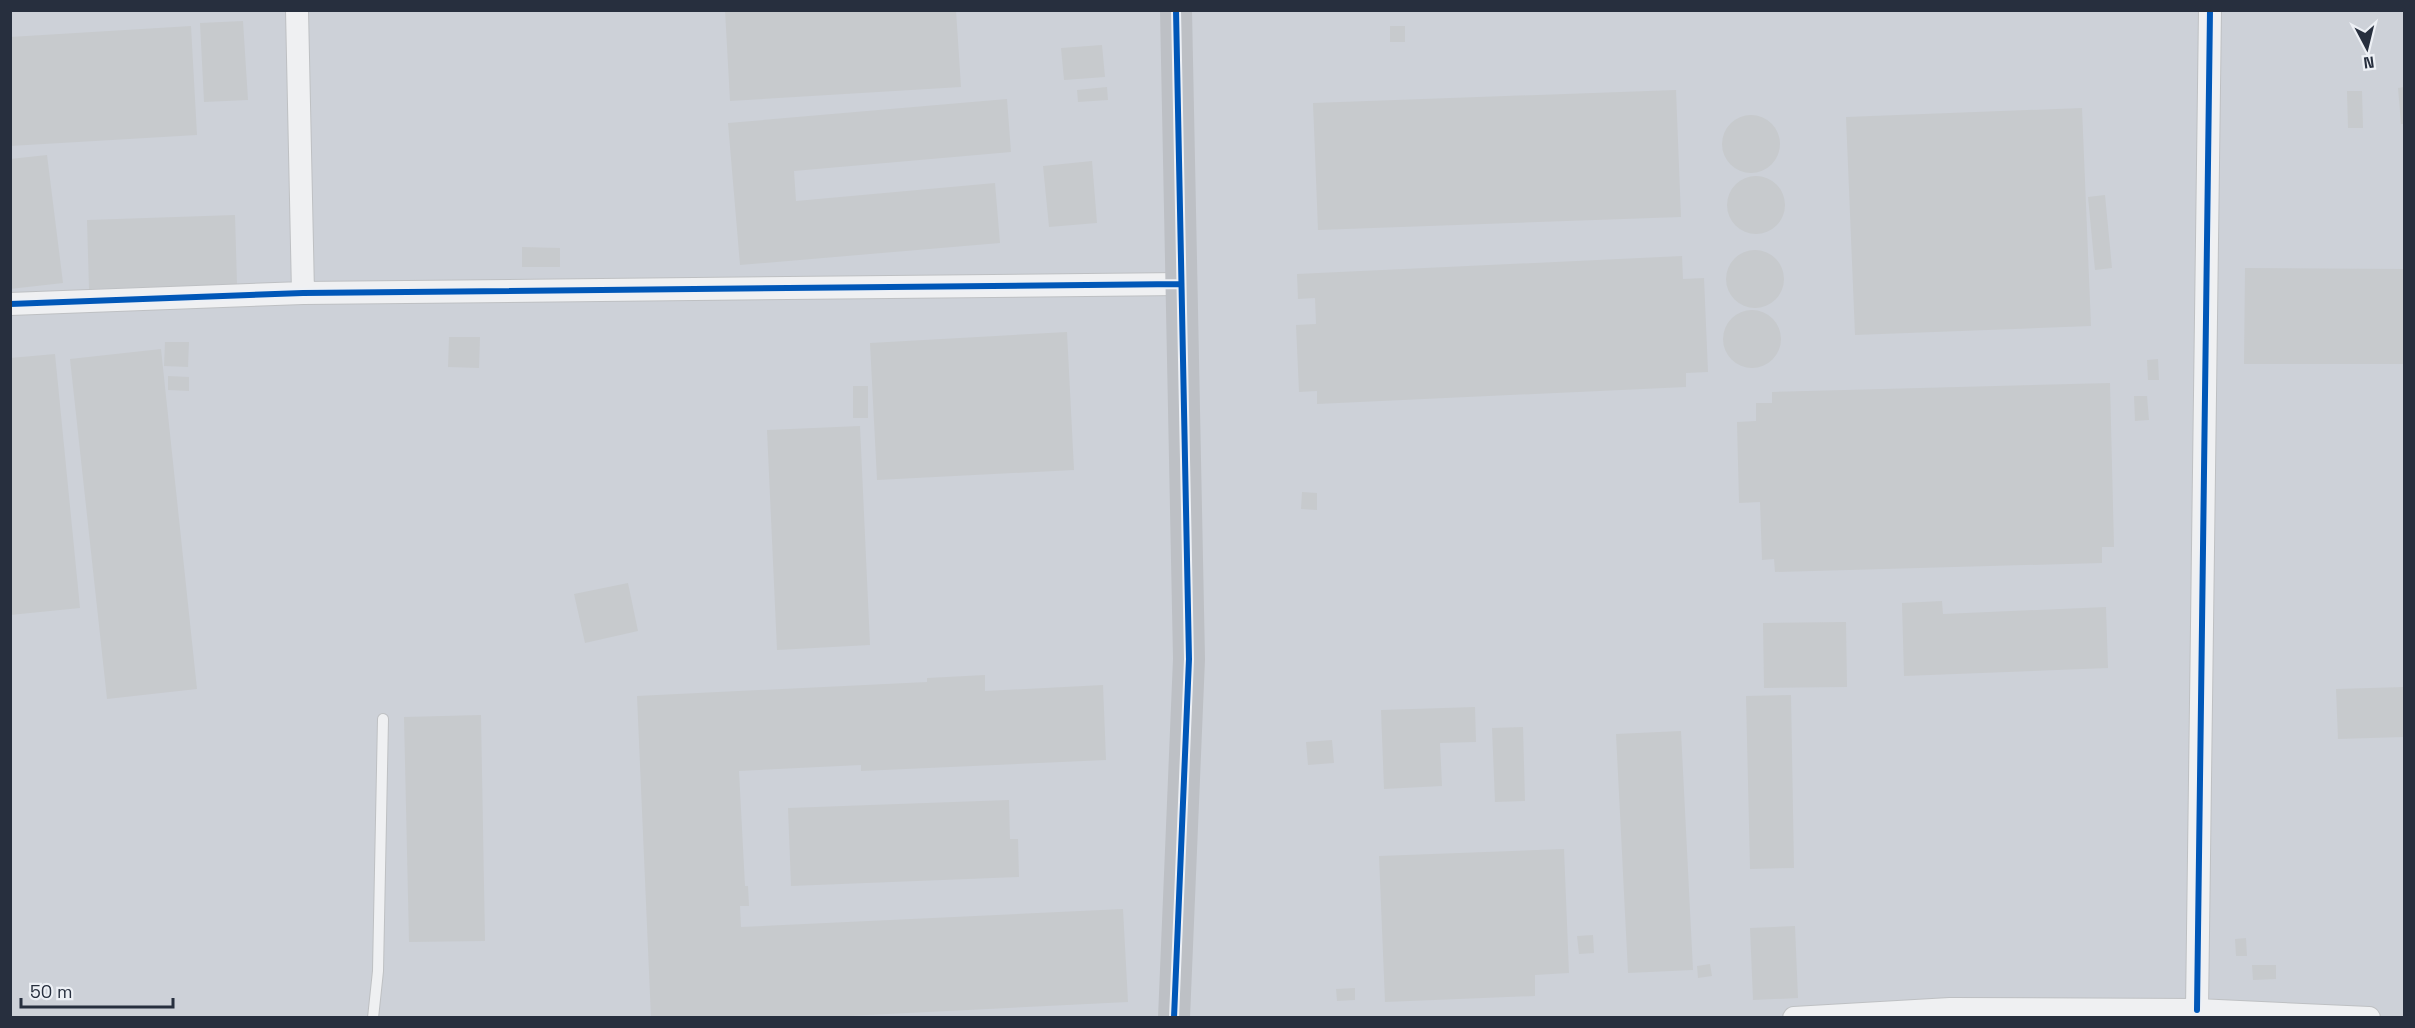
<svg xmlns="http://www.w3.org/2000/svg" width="2415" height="1028" viewBox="0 0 2415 1028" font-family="'Space Grotesk',sans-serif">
<rect width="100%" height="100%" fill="#dfe2e5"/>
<path fill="#cdd1d8" d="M11 11H2404V1017H11Z"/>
<path fill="#c7cacd" d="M725 10H956L961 87 730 101Z
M243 21 248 100 204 102 200 23Z
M191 26 197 135 10 146V37Z
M1390 26H1405V42H1390Z
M1102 45 1105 77 1064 80 1061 48Z
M1107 87 1108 100 1078 102 1077 90Z
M2404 87V124H2401L2398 88Z
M1676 90 1681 217 1318 230 1313 103Z
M2347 91H2362L2363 128H2348Z
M1007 99 1011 152 794 171 796 201 995 183 1000 243 740 265 728 123Z
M2082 108 2091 326 1855 335 1846 117Z
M1722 144a29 29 0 1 1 58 0a29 29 0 1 1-58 0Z
M47 155 63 283 10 289V159Z
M1092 161 1097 223 1049 227 1043 166Z
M1727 205a29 29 0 1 1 58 0a29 29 0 1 1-58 0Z
M2105 195 2112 268 2095 270 2088 197Z
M235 215 237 284 89 289 87 220Z
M522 247 560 248V267H522Z
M1726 279a29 29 0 1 1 58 0a29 29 0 1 1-58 0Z
M1682 256 1683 279 1704 278 1708 372 1686 373V387L1317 404V391L1299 392 1296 325 1316 324 1315 298 1298 299 1297 274Z
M2245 268 2404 269V364H2244Z
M1723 339a29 29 0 1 1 58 0a29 29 0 1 1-58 0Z
M1067 332 1074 470 877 480 870 343Z
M449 337H480L479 368 448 367Z
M165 342H189L188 367 164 366Z
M161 349 197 689 107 699 70 359Z
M55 354 80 608 10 615V358Z
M2158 359 2159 380H2148L2147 360Z
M168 376 189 377V391L168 390Z
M2110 383 2114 547H2102V563L1775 572 1774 559 1762 560 1760 502 1739 503 1737 422 1756 421V403H1772V392Z
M853 386H868V418H853Z
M2134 396H2147L2149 420 2135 421Z
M860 426 870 645 777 650 767 430Z
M1302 492 1317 493V510L1301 509Z
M628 583 638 631 585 643 574 594Z
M1942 601 1943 614 2106 607 2108 668 1904 676 1902 603Z
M1846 622 1847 687 1764 688 1763 623Z
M985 675V691L1103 685 1106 760 861 771V765L739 771 745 886H748L749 906H740L741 927 1123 909 1128 1002 808 1018H651L637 696 927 682V678Z
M2404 687V737L2338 739 2336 689Z
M1791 695 1794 868 1750 869 1746 696Z
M1475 707 1476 742 1440 743 1442 786 1384 789 1381 710Z
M481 715 485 941 409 942 404 717Z
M1523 727 1525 801 1495 802 1492 728Z
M1681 731 1693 970 1628 973 1616 734Z
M1332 740 1334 763 1308 765 1306 742Z
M1009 800 1010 839H1018L1019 877 791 886 788 808Z
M1564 849 1569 973 1535 975V996L1385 1002 1379 856Z
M1795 926 1798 998 1753 1000 1750 928Z
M1593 935 1594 953 1579 954 1577 936Z
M2246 938 2247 956H2236L2235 939Z
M1710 964 1712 976 1698 978 1697 966Z
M2252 965H2276V979L2253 980Z
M1355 988V1000L1337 1001 1336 989Z"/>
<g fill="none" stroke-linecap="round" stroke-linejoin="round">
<g stroke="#bec0c3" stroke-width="12">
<path id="lane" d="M373 1018 378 971 383 719"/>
</g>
<g stroke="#bec0c3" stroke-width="24">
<path id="street" d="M297 10 303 293
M10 304 303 293 1181 284
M2197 1010 2210 10
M1794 1018 1950 1009 2197 1010 2369 1018"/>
</g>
<use href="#lane" stroke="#eff0f2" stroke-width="10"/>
<use href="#street" stroke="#eff0f2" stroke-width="22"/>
<path stroke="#bdc0c5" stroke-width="32" d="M1174 1018 1189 659 1176 10"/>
<g stroke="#edf0f5" stroke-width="10">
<path id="cycleway" d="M10 304 303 293 1181 284
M2197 1010 2210 10
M1174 1018 1189 659 1176 10"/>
</g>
<use href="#cycleway" stroke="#0057b8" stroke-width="6"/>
</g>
<rect width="2415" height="1028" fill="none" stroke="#272f3e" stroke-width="24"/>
<g transform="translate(2367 48) rotate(173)" stroke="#edf0f5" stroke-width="4.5" paint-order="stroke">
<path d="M0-4.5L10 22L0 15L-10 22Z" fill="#272f3e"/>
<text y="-9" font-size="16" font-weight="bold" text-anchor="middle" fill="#272f3e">N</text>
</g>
<path d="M21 998v9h152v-9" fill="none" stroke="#272f3e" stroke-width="3"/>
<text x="30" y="998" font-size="18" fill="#272f3e" stroke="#edf0f5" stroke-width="4.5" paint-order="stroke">50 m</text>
</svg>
